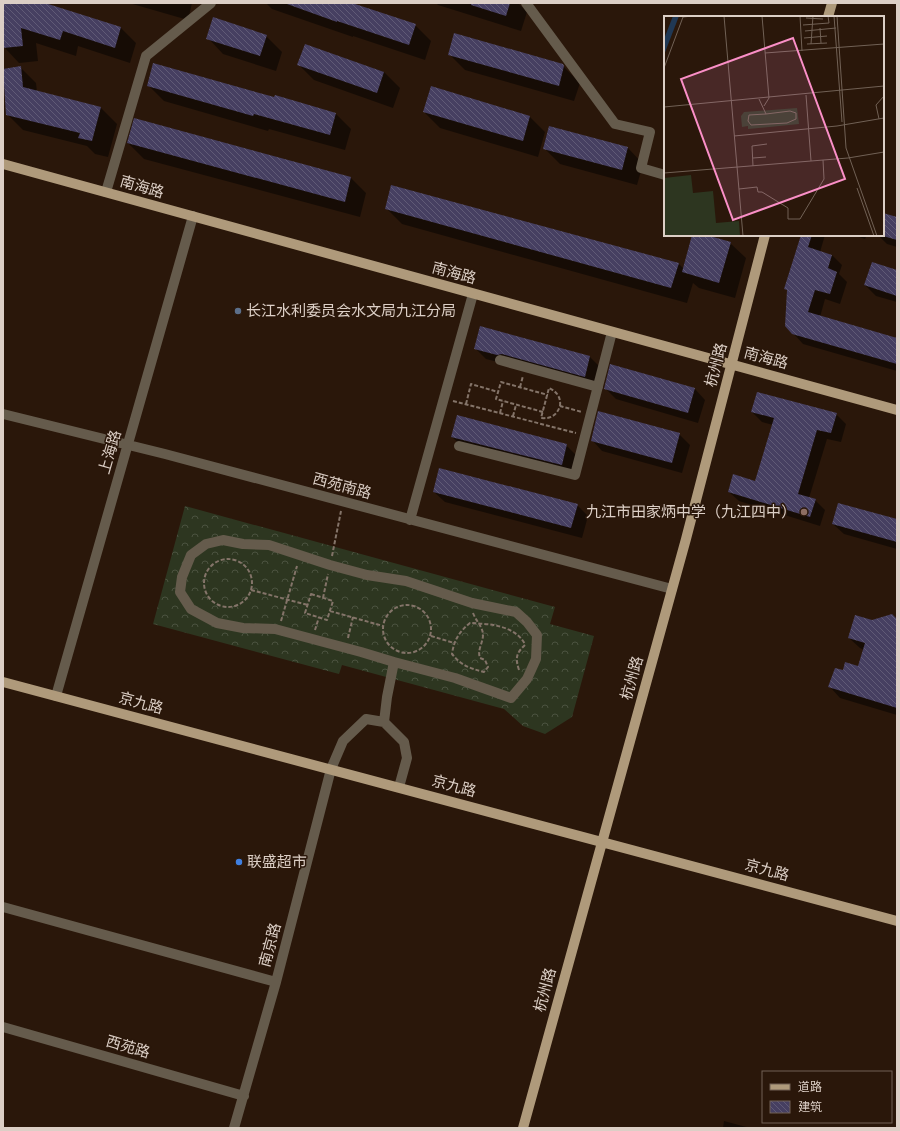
<svg xmlns="http://www.w3.org/2000/svg" width="900" height="1131" viewBox="0 0 900 1131" font-family="'Exo 2','Noto Sans SC',sans-serif">
<defs>
<pattern id="forest-crowns" width="20" height="18" patternUnits="userSpaceOnUse"><rect width="20" height="18" fill="#2d3620"/><path d="M2 6a3 3 0 1 1 6 0M12 15a3 3 0 1 1 6 0" fill="none" stroke="#4b523f"/></pattern>
<pattern id="building-back-hatch" width="6" height="6" patternUnits="userSpaceOnUse"><rect width="6" height="6" fill="#463f61"/><path d="M-1 5l2 2M0 0l6 6M5-1l2 2" fill="none" stroke="#605a76"/></pattern>
</defs>
<rect width="100%" height="100%" fill="#2a170a"/>
<path fill="url(#forest-crowns)" d="M185 506 555 607 550 624 594 636 572 717 545 734 523 726 504 709 342 665 339 674 153 624Z"/>
<path fill="#0007" d="M3 3H42L121 28 136 43 130 63 78 46 76 56 36 43 38 61 19 63 4 47Z
M129 3H192L188 20Z
M266 3H343L415 25 431 41 425 60 353 36V37L272 9Z
M436 3H518L527 12 521 31 438 5Z
M266 36 282 52 276 71 223 54 208 38Z
M305 45 384 72 400 88 393 108 314 80 299 65Z
M449 54 562 65 580 83 574 101 465 70Z
M20 67 36 83 37 92 101 108 117 124 108 157 95 154 87 146 23 130 7 114 3 70Z
M148 85 275 98 335 113 351 129 345 150 269 129 268 131 164 101Z
M424 112 530 117 545 132 538 157 440 128Z
M128 143 351 178 366 193 360 217 144 159Z
M544 148H628L643 164 637 185 560 164Z
M386 208 679 264 684 269 693 235H703L730 243 746 258 735 298 699 288 693 283 687 303 402 224Z
M883 214 897 218V247L887 244 878 235H883Z
M802 235H825L820 252 832 255 842 265 839 274 847 282 840 304 825 299 820 317 897 339V371L803 344 793 333 788 291 786 289Z
M853 235H867L865 239Z
M897 271V302L876 296 865 285Z
M475 348 590 357 600 367 595 386 486 359Z
M605 388 695 389 705 400 698 423 616 399Z
M752 412 836 414 846 424 841 442 827 439 809 498 815 500 825 510 820 526 739 501 729 492 756 482 773 425 762 422Z
M679 434 690 445 682 473 602 451 592 440Z
M452 437 566 445 577 456 572 475 463 447Z
M434 492 577 505 588 516 582 538 445 502Z
M897 520V549L844 534 833 524Z
M872 621H897V715L840 698 830 687 844 672 859 667 864 650 860 648 849 638Z
M724 1121 750 1128H723Z"/>
<path fill="url(#building-back-hatch)" d="M3 3H45L121 27 115 48 63 31 60 40 21 28 23 46 3 48Z
M287 3H352L416 24 409 45 337 21V22L287 4Z
M471 3H510L506 16 471 5Z
M213 17 267 35 260 56 206 39Z
M454 33 563 64 564 66 559 86 448 55Z
M305 44 384 72 377 93 297 65Z
M153 63 274 97 275 95 336 113 330 135 254 114 253 116 147 86Z
M21 66 23 87 101 107 92 141 78 138 80 133 6 115 3 69Z
M431 86 530 116 523 141 423 112Z
M134 118 351 177 345 202 127 143Z
M549 126 628 147 622 170 543 149Z
M391 185 679 263 671 288 385 209Z
M883 213 897 217V240L883 236Z
M692 235H706L731 242 719 283 682 272Z
M801 235H812L808 247 832 255 828 268 837 272 830 294 815 290 808 312 897 338V364L792 334 785 326 787 290 784 289Z
M872 262 897 270V296L864 285Z
M480 326 590 356 585 377 502 354 497 355 474 349Z
M610 364 695 388 688 413 604 389Z
M757 392 837 413 831 433 817 430 798 494 816 499 810 517 728 492 733 474 755 481 774 418 751 412Z
M598 411 680 433 672 463 591 441Z
M457 415 567 444 562 465 451 437Z
M439 468 578 504 571 528 433 492Z
M838 503 897 519V542L832 524Z
M892 614 897 619V708L828 687 835 668 843 670 845 662 858 666 865 643 848 638 855 615 872 620Z"/>
<g fill="none" stroke-linecap="round" stroke-linejoin="round">
<path stroke="#847469" stroke-width="2" stroke-dasharray="4 2" stroke-linecap="butt" d="M520 387 523 376
M453 401 576 433
M466 404 471 384 498 392
M560 406C561 397 557 392 549 388L541 418C551 419 557 415 560 406L582 412
M543 412 496 399 501 382 548 395
M500 413 503 401
M513 416 516 405
M332 556 341 511
M204 583a24 24 0 1 1 48 0a24 24 0 1 1-48 0Z
M251 590 308 605
M311 594 333 601 327 620 305 613Z
M323 598 328 574
M383 629a24 24 0 1 1 48 0a24 24 0 1 1-48 0Z
M330 611 383 626
M473 613C476 621 483 627 483 635 483 643 477 650 480 658L485 660 488 667 484 672C469 668 462 666 452 654 454 640 459 632 470 623 490 624 514 625 525 644
M281 621 297 566
M315 630 319 617
M431 636 454 643
M348 638 353 617
M519 670C515 658 516 653 526 644"/>
<path stroke="#655b4c" stroke-width="10" d="M526 3 615 124 650 132 641 168 665 175
M106 192 146 56 211 3
M500 360 598 387
M3 414 165 454 672 589
M459 446 575 475 612 332
M410 520 473 294
M394 662 361 652 275 629 243 628 217 623 191 609 180 592 182 577 191 555 206 544 223 540 243 544 269 545 330 565 367 575 406 581 472 603 516 612 527 622 537 635 536 659 527 679 511 698 455 678 394 662 387 697 384 722 404 742 407 758 399 787
M56 696 193 216
M3 907 276 982
M3 1027 244 1096
M234 1128 276 982 331 769 343 741 366 719 384 722"/>
<path stroke="#af9a7b" stroke-width="10" d="M828 17 832 3
M3 164 897 410
M3 682 897 921
M523 1128 686 539 765 235"/>
</g>
<circle fill="#5c6f8a" stroke="#2a170a" stroke-width="1.5" cx="238" cy="311" r="4"/>
<circle fill="#8d6e63" stroke="#2a170a" stroke-width="1.5" cx="804" cy="512" r="4"/>
<circle fill="#3f7fe0" stroke="#2a170a" stroke-width="1.5" cx="239" cy="862" r="4"/>
<g text-anchor="middle" stroke-width="3" stroke-linejoin="round" paint-order="stroke">
<g font-size="15" fill="#dccfc6" stroke="#2a170a">
<text transform="translate(142 187) rotate(16)" y="5">南海路</text>
<text transform="translate(454 273) rotate(15)" y="5">南海路</text>
<text transform="translate(766 358) rotate(15)" y="5">南海路</text>
<text transform="translate(716 365) rotate(-75)" y="5">杭州路</text>
<text transform="translate(110 452) rotate(-74)" y="5">上海路</text>
<text transform="translate(342 486) rotate(15)" y="5">西苑南路</text>
<text transform="translate(632 678) rotate(-74)" y="5">杭州路</text>
<text transform="translate(141 703) rotate(15)" y="5">京九路</text>
<text transform="translate(454 786) rotate(15)" y="5">京九路</text>
<text transform="translate(767 870) rotate(15)" y="5">京九路</text>
<text transform="translate(270 945) rotate(-75)" y="5">南京路</text>
<text transform="translate(545 990) rotate(-75)" y="5">杭州路</text>
<text transform="translate(128 1047) rotate(16)" y="5">西苑路</text>
</g>
<g font-size="15" fill="#dccfc6" stroke="#2a170a" text-anchor="start">
<text x="246" y="316">长江水利委员会水文局九江分局</text>
<text x="796" y="517" text-anchor="end">九江市田家炳中学（九江四中）</text>
<text x="247" y="867">联盛超市</text>
</g>
</g>
<g transform="translate(664 16)">
<rect width="220" height="220" fill="#2a170a"/>
<path d="M27 159 29 177 49 175 52 207 75 205 76 220H0V162Z" fill="#2d3620"/>
<path d="M133 92 135 108 84 113V110L78 111 77 100 80 96Z" fill="#2d3620"/>
<path d="M9 0H15L0 39V23Z" fill="#203854"/>
<path fill="none" stroke="#716155" stroke-width="1" d="M60 0 79 220M98 0 105 82 100 90M136 0 138 35M170 0 178 106M173 0 182 132 213 220M142 2 159 3M139 9 165 7 164 0M156 12 157 27M141 15 172 12M140 22 163 20M143 28 163 27M147 28 149 0M101 37 220 28M0 52 19 1 29 0M142 79 147 145M95 83 102 98 85 99 84 105 87 109 123 107 132 103V97L126 95 102 98M0 91 220 70M215 103 212 89 220 80M70 120 173 110 220 102M89 142 102 141M89 150 88 130 103 128M0 157 184 142 220 136M193 172 210 220M75 173 93 171 94 176H98L124 192V203H136L160 163 159 144"/>
<path fill="#fa8fc7" fill-opacity="0.15" stroke="#fa8fc7" stroke-width="2" d="M129 22 181 163 69 204 17 63Z"/>
<rect width="220" height="220" fill="none" stroke="#dccfc6" stroke-width="2"/>
</g>
<rect width="900" height="1131" fill="none" stroke="#dccfc6" stroke-width="8"/>
<rect x="762" y="1071" width="130" height="52" fill="#2a170a" stroke="#716155"/>
<rect x="770" y="1084" width="20" height="6" fill="#af9a7b" stroke="#716155"/>
<text x="798" y="1091" font-size="12" fill="#dccfc6">道路</text>
<rect x="770" y="1101" width="20" height="12" fill="url(#building-back-hatch)" stroke="#716155"/>
<text x="798" y="1111" font-size="12" fill="#dccfc6">建筑</text>
</svg>
